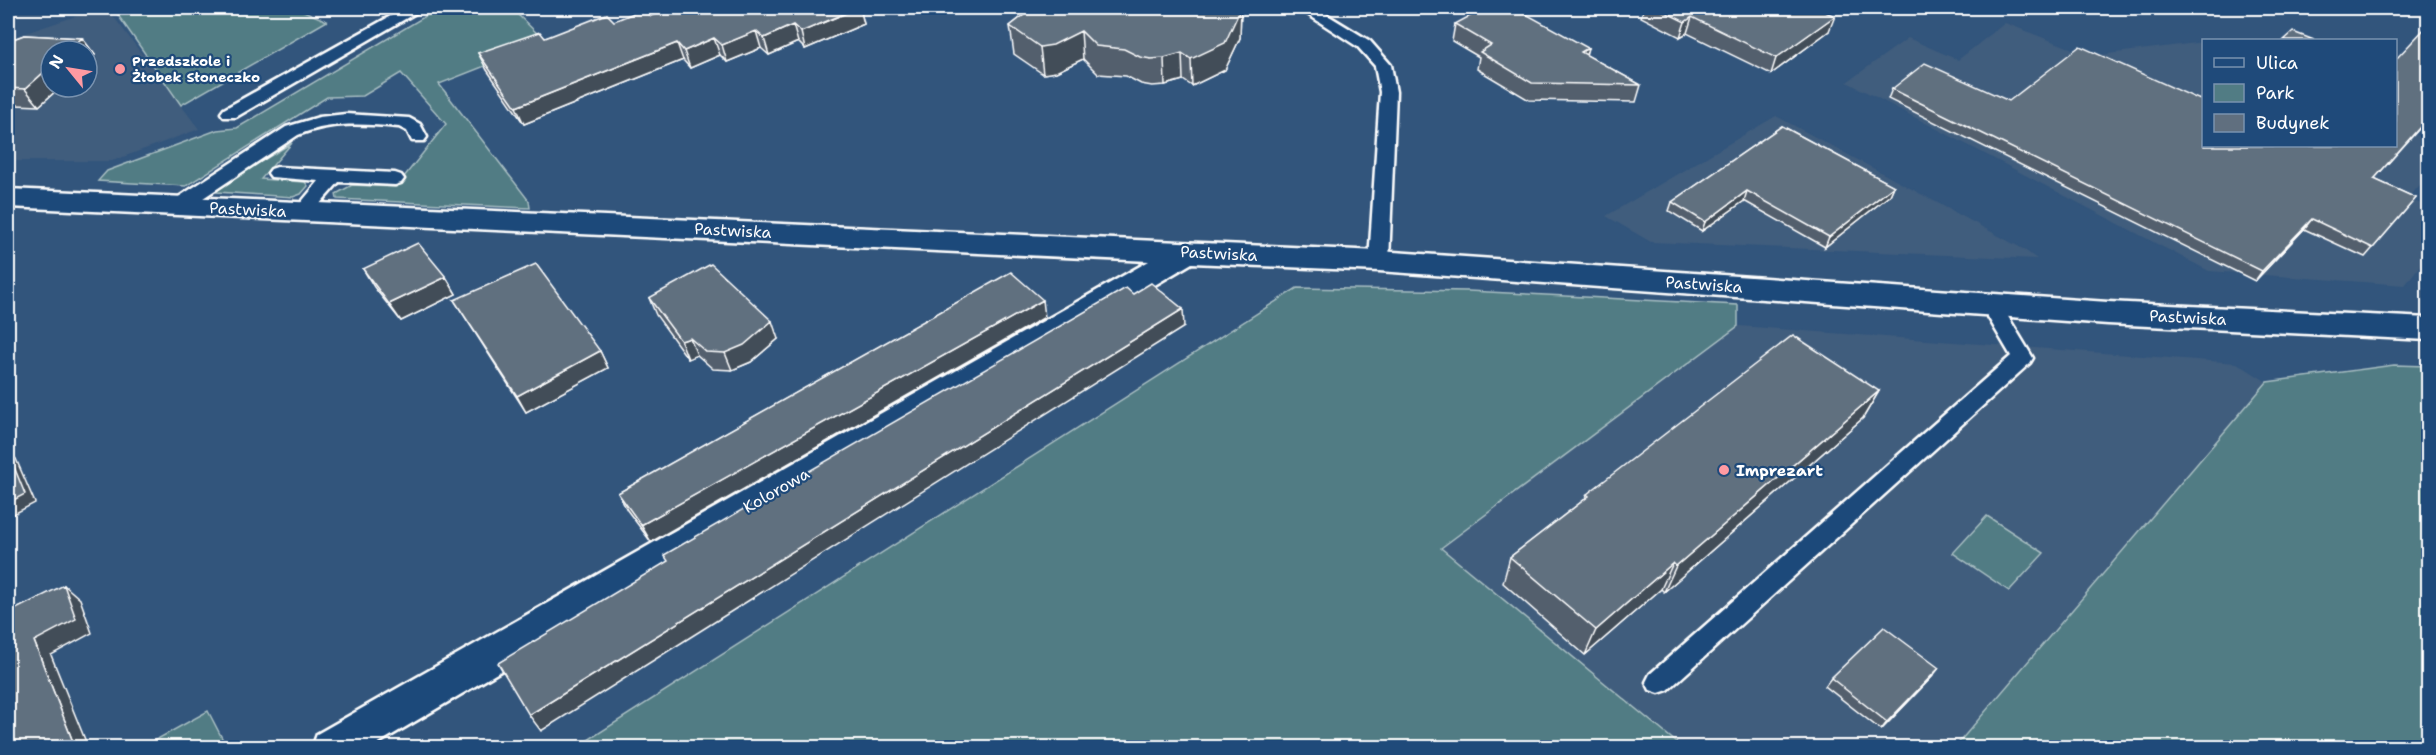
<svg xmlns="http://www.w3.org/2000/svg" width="2436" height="755" viewBox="0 0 2436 755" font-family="'Shantell Sans',sans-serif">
<rect width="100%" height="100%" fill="#32557c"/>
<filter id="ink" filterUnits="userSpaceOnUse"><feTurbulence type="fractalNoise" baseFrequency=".0167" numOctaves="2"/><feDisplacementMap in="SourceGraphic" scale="12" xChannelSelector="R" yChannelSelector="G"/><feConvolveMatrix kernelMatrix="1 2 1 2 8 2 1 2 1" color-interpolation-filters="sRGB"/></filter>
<g filter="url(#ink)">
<path fill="#405d7d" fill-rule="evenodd" d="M100 8H107L199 129 112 161H8V39ZM51 51H87V87H51Z
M2005 23 2091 56 2204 42V146H2396V126L2428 140V177L2407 198 2428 207V255L2405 285 2209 271 1847 82 1908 38 1958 60Z
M1776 116 2023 249 2037 259 1651 242 1606 216Z
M1739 326 2237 363 2267 382 1955 747H1682L1441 548Z"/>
<path fill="#517c84" stroke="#a8bec2" stroke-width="1.5" d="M113 8H297L327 21 181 105Z
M439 8 512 9 546 42 439 84 529 201 530 208 337 199 336 194 352 185 396 187 446 124 401 73 363 96 327 97 186 186 98 181 107 171 217 130 237 128Z
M292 143 261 179 305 182 308 186 301 194 293 197 217 192 220 186Z
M1297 288 1468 291 1738 305V326L1441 548 1682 747H577Z
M2394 365 2428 366V747H1955L2267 382Z
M1987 516 2044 553 2009 591 1953 553Z
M208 711 224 742 220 747H143Z"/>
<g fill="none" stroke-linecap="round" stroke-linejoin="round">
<g stroke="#fff" stroke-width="5">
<path id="lane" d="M405 8H424L236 117H224L221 113 224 109Z
M1298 8H1316L1370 41 1391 65 1396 92 1389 261 1386 266 1379 268 1372 266 1369 261 1380 92 1375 66 1358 47Z
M346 114 409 118 420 124 427 137 424 141H412L407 131 399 127C364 124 331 121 298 135L185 210H171L169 206 171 202 286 127 319 117Z
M277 167 395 173 401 175 404 179 401 183 395 185 339 182 310 215 303 217 296 215 294 211 319 181 271 177 268 173 271 169Z
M1991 298 1998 300 2030 353 2033 358 2030 363 1668 690 1659 693 1650 690 1646 682 1650 674 2011 356 1981 305 1984 300Z"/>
</g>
<g stroke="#fff" stroke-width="5">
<path id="street" d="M8 189 1379 251 2108 302 2428 318V340L2108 324 1379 271 1192 263 370 748H312L317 734 1149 261 8 207Z"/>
</g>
<use href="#lane" fill="#1f4a7a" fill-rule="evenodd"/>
<use href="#street" fill="#1f4a7a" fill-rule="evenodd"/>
</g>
<path fill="#535f6d" stroke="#fff" stroke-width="1.5" d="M695 8H860L864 24 805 49 798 42 769 55 761 48 727 62 720 55 690 68 683 60 524 124 487 70 478 53 545 38 614 21 687 11Z
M1033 8H1241L1240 38 1225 70 1192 86 1183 80 1165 85 1152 86 1141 84 1126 76 1098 74 1083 59 1056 72 1043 74 1014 54 1010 26Z
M1644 8H1816L1829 31 1771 74 1687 33 1680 37 1641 17Z
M1455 24 1586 55 1641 85 1636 102 1529 100 1477 69 1479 57 1452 41Z
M2428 25V119L2374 179 2416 198 2365 257 2304 229 2255 281 1888 99 1892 89 2009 101 2200 100 2396 146Z
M24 35 82 38 95 55 87 62V51H51V87H65L57 90 39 106 15 105 8 107V41Z
M1782 126 1894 186 1890 195 1825 247 1744 201 1702 231 1669 211 1672 202Z
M363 269 446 277 456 294 401 321 374 287Z
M976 292 1045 317 651 542 627 510 618 493Z
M649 298 778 339 751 362 732 370 713 369 697 355 688 359 656 315Z
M454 300 600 351 608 368 526 412Z
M1879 391 1863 418 1664 592 1661 589 1585 655 1503 583 1510 557 1585 499 1587 494Z
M1932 677 1881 730 1825 686 1831 678Z"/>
<path fill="#434e59" stroke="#fff" stroke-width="1.5" d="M858 8H860L864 24 805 49 801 32Z
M1241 8 1240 38 1225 70 1192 86 1191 59Z
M1835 16 1829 31 1771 74 1776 58Z
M1692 17 1687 33 1680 37 1685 22Z
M793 25 798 42 769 55 764 38Z
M756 31 761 48 727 62 722 45Z
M1081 31 1083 59 1056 72 1043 74 1040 47Z
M82 38 95 55 87 62V51H67Z
M714 38 720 55 690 68 684 51Z
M677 43 683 60 524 124 516 107Z
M1588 48 1583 66 1581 52Z
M1182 53 1183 80 1165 85 1164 58Z
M51 70V87H65L57 90 39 106 25 89 43 73Z
M8 96 15 105 8 107Z
M1894 186 1890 195 1825 247 1829 237Z
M1747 191 1744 201 1702 231 1705 222Z
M2312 219 2304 229 2255 281 2262 271Z
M446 277 456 294 401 321 389 304Z
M1043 300 1045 317 651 542 641 525Z
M1183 309 1184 327 541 731 529 715Z
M772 321 778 339 751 362 732 370 725 353Z
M690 338 697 355 688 359 681 341Z
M600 351 608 368 526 412 517 396Z
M1879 391 1863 418 1664 592 1676 566Z
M8 451 16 459 35 503 8 517Z
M1673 563 1661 589 1585 655 1596 630Z
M64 585 80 599 92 633 51 655 88 747H75L34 641Z
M1939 668 1932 677 1881 730 1887 722Z"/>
<path fill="#606f7f" stroke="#fff" stroke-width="1.5" d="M672 8H684L687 11 695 8H858L801 32 793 25 764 38 756 31 722 45 714 38 684 51 677 43 516 107 478 53 540 32 545 38 607 14 614 21 644 9 651 16Z
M1033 8H1240V10L1225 43 1191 59 1182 53 1164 58 1151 59 1140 57 1124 49 1096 46 1081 31 1053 45 1040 47 1010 26Z
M1485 8H1515L1588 48 1581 52 1641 85 1532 83 1480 52 1491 45 1455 24Z
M1657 8H1816L1835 16 1776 58 1692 17 1685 22Z
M2428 25V118L2374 179 2416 198 2373 248 2312 219 2262 271 1892 89 1925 63 2009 101 2080 46 2200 100 2204 97V146H2396V59Z
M2293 32 2314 40H2284Z
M24 35 82 38 67 51H51V70L43 73 25 89 8 88V41Z
M1782 126 1894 186 1829 237 1747 191 1705 222 1672 202Z
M418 243 446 277 389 304 363 269Z
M536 264 600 351 517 396 454 300Z
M711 264 772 321 744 345 725 353 706 352 690 338 681 341 649 298Z
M1011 272 1043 300 641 525 618 493Z
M1151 283 1183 309 529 715 498 663 668 561 664 555 1126 288 1133 294Z
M1793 335 1879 391 1676 566 1673 563 1596 630 1510 557 1589 496 1587 494Z
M8 452 25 494 8 503Z
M64 585 76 619 34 641 75 747H8V613Z
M1884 627 1939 668 1887 722 1831 678Z"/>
</g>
<g fill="#ff9aa2" stroke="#1f4a7a" stroke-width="2">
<circle cx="120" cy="69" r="6"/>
<circle cx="1724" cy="470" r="6"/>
</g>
<g text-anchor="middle" stroke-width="4.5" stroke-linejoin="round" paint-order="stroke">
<g font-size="14" font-weight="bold" fill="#fff" stroke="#1f4a7a" text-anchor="start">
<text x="132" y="66">Przedszkole i<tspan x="132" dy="16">Żłobek Słoneczko</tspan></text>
</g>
<g font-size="16" fill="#fff" stroke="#1f4a7a">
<text transform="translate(248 209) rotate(3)" y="6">Pastwiska</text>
<text transform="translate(733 230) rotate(3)" y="6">Pastwiska</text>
<text transform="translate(1219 253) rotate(3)" y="6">Pastwiska</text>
<text transform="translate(1704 284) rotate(4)" y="6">Pastwiska</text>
<text transform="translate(2188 317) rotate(3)" y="6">Pastwiska</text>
<text transform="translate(776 490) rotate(-30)" y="6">Kolorowa</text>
</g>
<g font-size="16" font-weight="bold" fill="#fff" stroke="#1f4a7a" text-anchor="start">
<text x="1736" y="476">Imprezart</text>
</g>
</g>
<rect width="2436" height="755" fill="none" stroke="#1f4a7a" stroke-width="30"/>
<rect x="15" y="15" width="2406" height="725" fill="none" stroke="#fff" stroke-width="2" filter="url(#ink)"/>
<rect x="2202" y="39" width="195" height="108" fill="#1f4a7a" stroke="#7992af" stroke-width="1.5"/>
<rect x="2214" y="58" width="30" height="9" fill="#1f4a7a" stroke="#7992af" stroke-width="1.5"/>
<text x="2256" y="69" font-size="18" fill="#ffffff">Ulica</text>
<rect x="2214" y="84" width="30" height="18" fill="#517c84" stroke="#7992af" stroke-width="1.5"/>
<text x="2256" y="99" font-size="18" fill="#ffffff">Park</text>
<rect x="2214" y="114" width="30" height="18" fill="#606f7f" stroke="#7992af" stroke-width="1.5"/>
<text x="2256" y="129" font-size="18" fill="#ffffff">Budynek</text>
<g transform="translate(69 69) rotate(300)"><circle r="28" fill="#1f4a7a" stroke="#7992af" stroke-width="1.5"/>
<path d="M0-4.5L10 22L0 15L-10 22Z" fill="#ff9aa2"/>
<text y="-9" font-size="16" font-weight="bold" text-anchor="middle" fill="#ffffff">N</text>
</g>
</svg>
